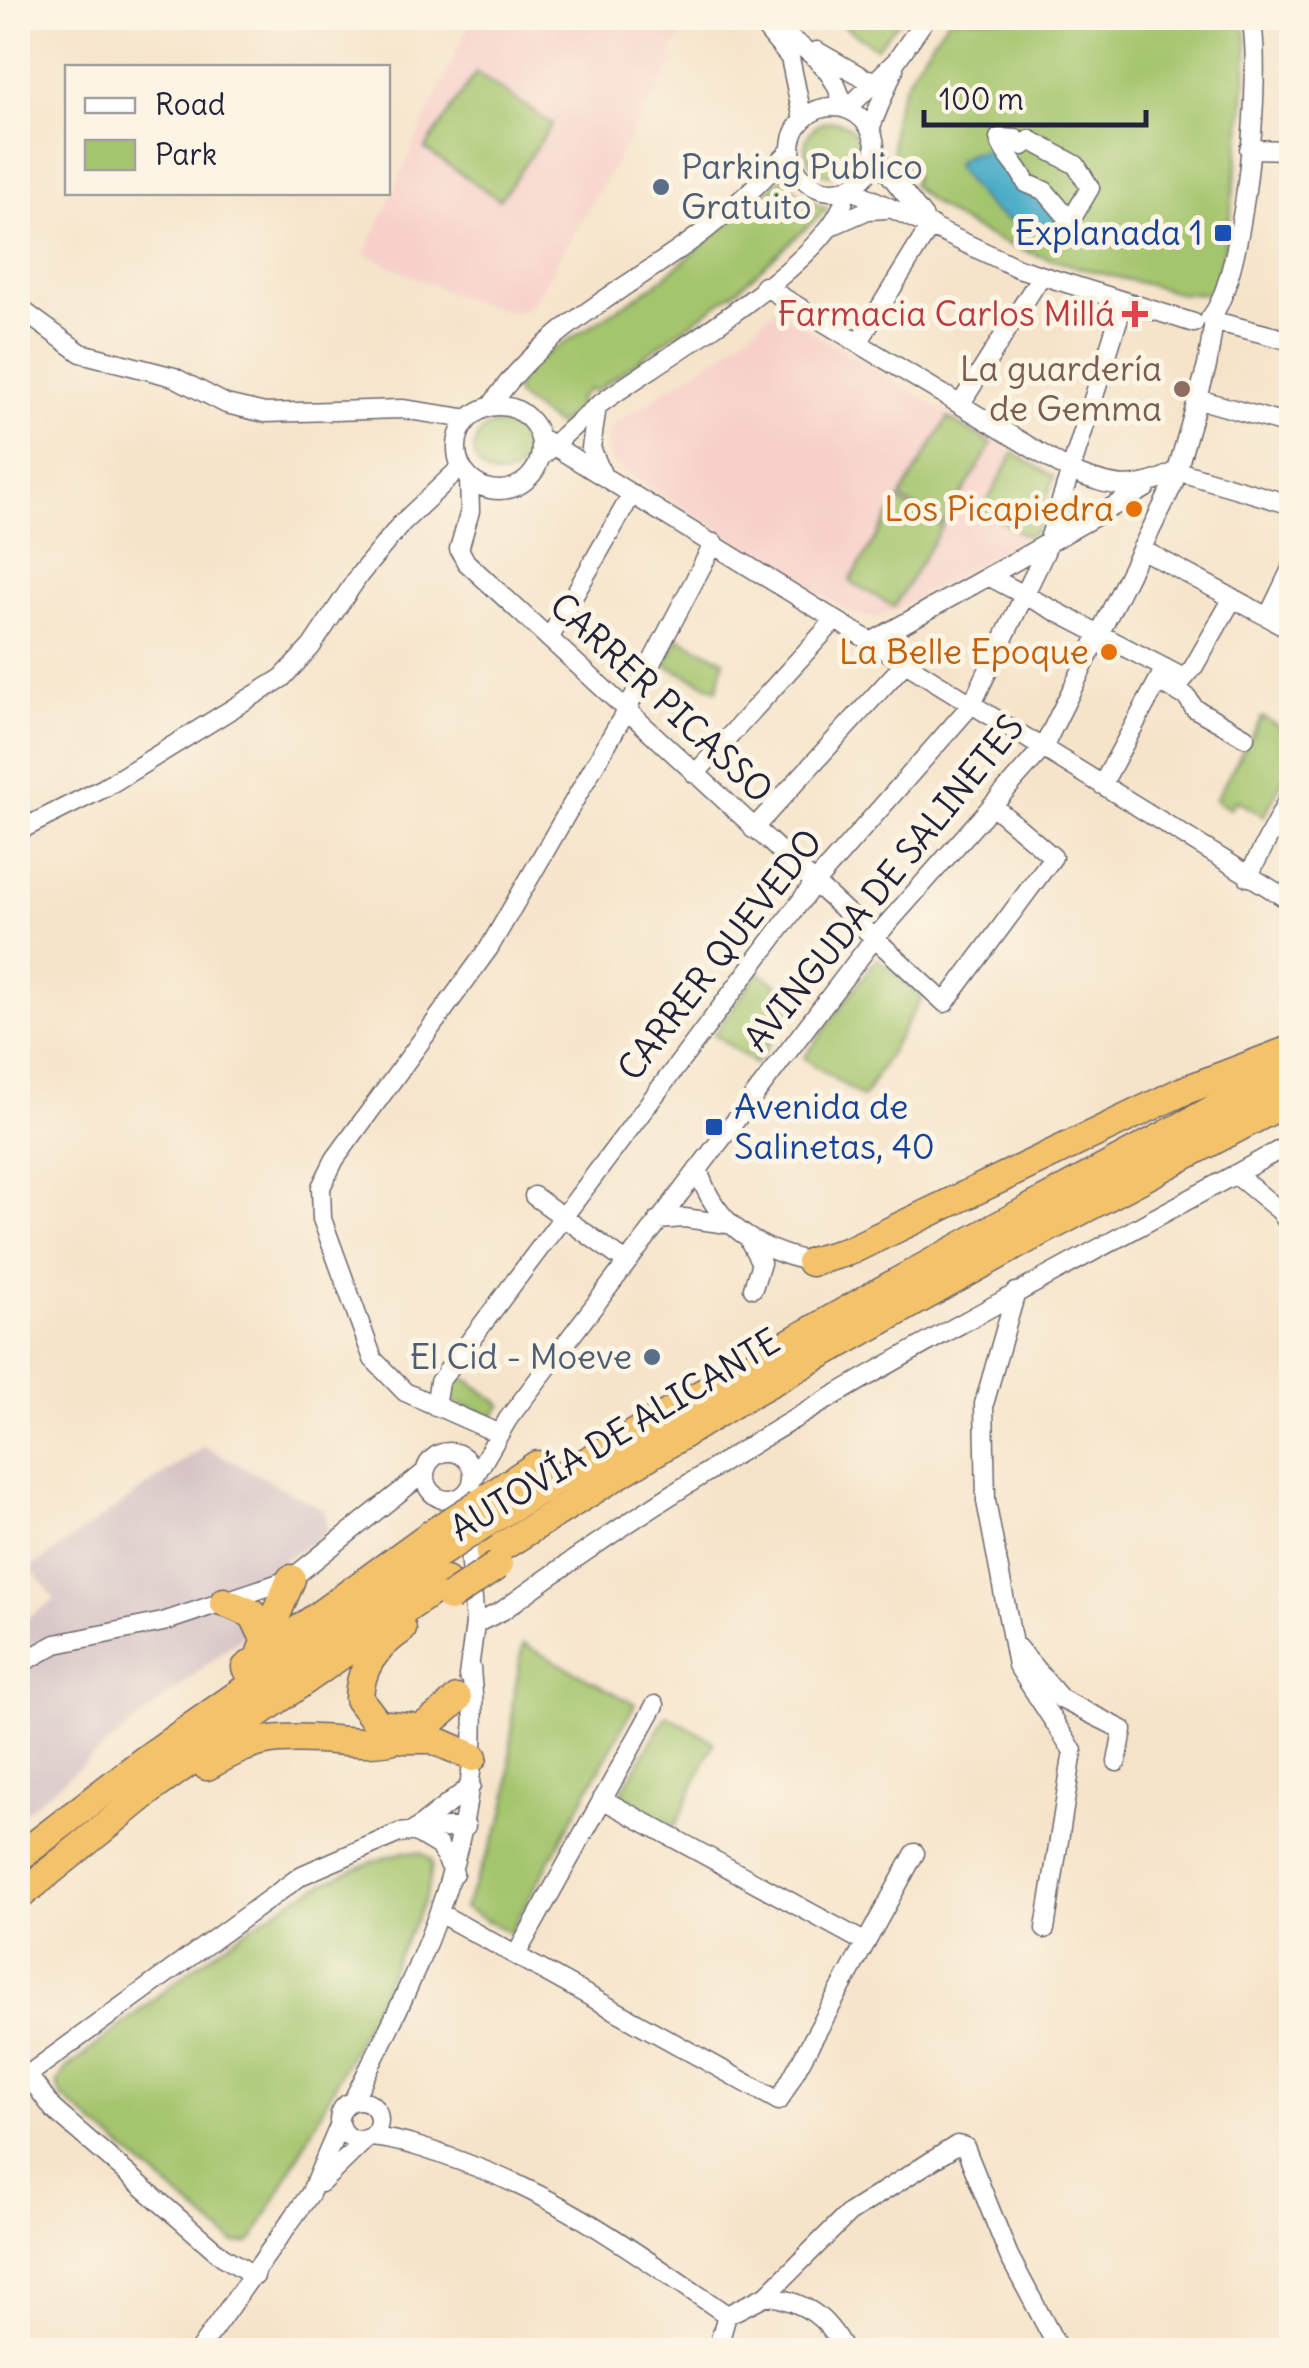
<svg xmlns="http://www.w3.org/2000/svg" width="1309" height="2368" viewBox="0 0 1309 2368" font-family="Delius,sans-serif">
<rect width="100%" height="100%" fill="#fcf5e5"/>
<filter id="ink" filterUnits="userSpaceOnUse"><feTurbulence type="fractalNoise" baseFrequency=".01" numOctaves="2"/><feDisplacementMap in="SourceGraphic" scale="20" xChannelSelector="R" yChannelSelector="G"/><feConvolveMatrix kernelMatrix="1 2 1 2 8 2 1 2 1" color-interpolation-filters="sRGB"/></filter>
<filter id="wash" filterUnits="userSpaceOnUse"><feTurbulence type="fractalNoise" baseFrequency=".0048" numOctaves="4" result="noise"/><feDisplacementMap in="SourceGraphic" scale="40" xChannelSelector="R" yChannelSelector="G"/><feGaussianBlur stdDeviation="2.25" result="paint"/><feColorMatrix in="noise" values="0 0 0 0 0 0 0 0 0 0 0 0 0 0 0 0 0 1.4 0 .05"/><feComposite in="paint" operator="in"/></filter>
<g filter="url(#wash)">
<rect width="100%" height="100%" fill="#f6e4ca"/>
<path fill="#f7d0ca" d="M472 18H692L670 55 675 61 532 304 516 313 461 298 365 254Z
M775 310 1014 453 982 510 1026 536 892 612 881 618 865 617 852 614 616 466 608 455 606 438 614 424 723 353Z"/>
<path fill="#d2bec2" d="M204 1446 324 1510 328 1533 258 1576 227 1588 250 1630 18 1817V1624L55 1600 31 1568Z"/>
<path fill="#a4c56d" stroke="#637454" stroke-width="2.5" d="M847 18H902L876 48 841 24Z
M949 18H1241C1243 25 1246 33 1247 40 1250 71 1227 276 1211 293L1183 294C1092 269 981 253 912 185L915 177 894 156C883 100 919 61 949 18Z
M476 73 552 124 500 200 425 149Z
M805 148a27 27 0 1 1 54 0a27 27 0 1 1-54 0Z
M785 176 801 197 827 209 737 290 594 392 589 389 577 400 580 405 557 426 516 396 517 382 531 364 655 285Z
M948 418 992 444 944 524 900 498Z
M474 450a26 26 0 1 1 52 0a26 26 0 1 1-52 0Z
M1014 453 1054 477 1035 533 1026 536 982 511Z
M898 501 942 527 894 607 850 581Z
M679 638 724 660 717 690 665 665Z
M1262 717 1291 734V764L1264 816 1236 800 1230 809 1215 800Z
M877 958 922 997 863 1098 804 1058Z
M759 972 800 1001 755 1064 714 1034Z
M457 1372 502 1405 493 1416 446 1400 443 1391Z
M523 1644 635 1704 510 1933 464 1908 503 1818 509 1789 513 1701Z
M667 1715 714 1742 675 1827 620 1794Z
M404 1852 421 1853 431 1860C434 1894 409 1931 395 1961 352 2055 304 2146 255 2237L249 2243H234L61 2096 57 2083 66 2069C169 1991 276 1886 404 1852Z"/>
<path fill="#48acc7" stroke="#356781" stroke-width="2.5" d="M1002 150 1067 217 1071 232 1064 236C1046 226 1030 227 1011 221 989 214 969 184 955 166 963 150 986 152 1002 150Z"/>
</g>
<g filter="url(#ink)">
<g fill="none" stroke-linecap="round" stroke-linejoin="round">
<g stroke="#6c666d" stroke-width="21">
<path id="minor" d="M757 18C793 40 837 63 843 108
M767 30 790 58 803 120
M817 51 864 78 879 81
M791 149a42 42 0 1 1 84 0a42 42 0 1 1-84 0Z
M847 109 896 61 926 18
M870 129 894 69
M999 138 1016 139 1023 146 1030 140 1076 165 1090 188 1074 215 1067 217 1045 191 1026 183C1019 165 1004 156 999 138Z
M1249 149 1292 150
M875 156 924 218
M848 188 1018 268 1194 323
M836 224 868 210 887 209
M764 286 1070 471C1113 488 1135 493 1177 471L1292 505
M18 307 81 353 174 377 226 404 265 413 402 409 469 419
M1210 318C1245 279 1263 70 1251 18
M1214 321 1292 341
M858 343 931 225
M1198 399 1292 426
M960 405 1041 276
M491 406C539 333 617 294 687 244 725 217 759 184 791 150
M597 406 591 448 603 476
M457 448a42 42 0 1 1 84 0a42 42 0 1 1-84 0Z
M541 438 1292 902
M541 457C561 438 582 417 604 401 657 362 845 254 846 189
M469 478 470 511 459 549 466 562 945 1003 1053 857 992 805
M1141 549 1292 630
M988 576 1182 677
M1268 617 1292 567
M549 639 632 494
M871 642 1146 488
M1167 686 1187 697 1194 708 1245 737
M1175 689 1193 668 1233 598
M695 774 835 620
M1102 785 1165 668
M753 829 905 663
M18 831 104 788 282 678 311 647 360 574 402 523 461 467
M1248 877 1292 792
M698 1169C715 1225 755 1249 811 1262
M1235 1174 1280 1211 1292 1229
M534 1196 626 1262
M658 1220 684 1218 728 1224
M750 1242 761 1263 753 1288
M1016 1292 984 1404 986 1501 1017 1665 1073 1751 1045 1929
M435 1406 439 1382 813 885 972 704 1045 552 1124 301
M495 1432 405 1392 373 1359 322 1219 321 1187 335 1159 489 948 626 711 714 543
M425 1476a24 24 0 1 1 48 0a24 24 0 1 1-48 0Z
M473 1479 508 1419 873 940 1043 748 1173 485 1207 366 1214 321
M467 1528 475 1624 468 1676
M475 1624 502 1611C749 1428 1023 1292 1292 1143
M1017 1647 1061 1699 1123 1730 1117 1762
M18 1665 56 1644 163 1622 291 1579 425 1472
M602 1799 866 1943
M416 1829 471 1786
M414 1831 439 1846 454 1873
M441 1914 779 2101 915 1853
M516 1955 655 1705
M27 2074 53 2109 222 2256 255 2276
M18 2082 302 1875 399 1833 466 1826
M339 2120a20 20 0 1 1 40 0a20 20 0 1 1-40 0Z
M353 2100C425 1959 488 1832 471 1668
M371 2137C402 2140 430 2150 460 2161 566 2199 635 2252 727 2315
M321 2183 365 2140
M767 2295C805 2303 826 2315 844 2350
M727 2315 767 2295 849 2213 957 2145 965 2147 1009 2256 1059 2350
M199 2350 310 2194 339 2126
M717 2350 727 2315"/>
</g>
<g stroke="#6c666d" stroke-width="31">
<path id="highway" d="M811 1262 849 1251 1183 1091 1290 1050
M480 1503 537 1465
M484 1524C748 1362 1018 1212 1292 1068
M490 1554 737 1401 1027 1239 1292 1099
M224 1602 253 1614 265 1639
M402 1629C376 1647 360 1666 359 1699L378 1724 410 1727
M261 1652 291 1579
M246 1668 431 1534
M405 1739H432L473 1757
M207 1766C230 1753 254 1740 281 1739 361 1734 390 1765 457 1699
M18 1858 146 1759 438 1554
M18 1897 158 1784 446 1581"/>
</g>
<use href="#minor" stroke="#fff" stroke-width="18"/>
<use href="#highway" stroke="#f4c26a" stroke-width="28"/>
<g stroke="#6c666d" stroke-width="31" stroke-linecap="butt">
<path id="highway-bridge" d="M431 1534 480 1503
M438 1554 484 1524
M450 1597 498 1565"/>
</g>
<use href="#highway-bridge" stroke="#f4c26a" stroke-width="28"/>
</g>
</g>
<g fill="#5c6f8a" stroke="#fcf5e5" stroke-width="4">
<circle cx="661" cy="187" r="10"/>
<circle cx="652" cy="1357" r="10"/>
</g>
<g fill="#1a4fb4" stroke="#fcf5e5" stroke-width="4">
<rect x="1213" y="223" width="20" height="20" rx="5"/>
<rect x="704" y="1117" width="20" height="20" rx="5"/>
</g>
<path fill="#e0444e" stroke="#fcf5e5" stroke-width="4" d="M1130 299h10v10h10v10h-10v10h-10v-10h-10v-10h10z"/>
<circle fill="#8d6e63" stroke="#fcf5e5" stroke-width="4" cx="1182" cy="389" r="10"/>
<g fill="#e8710a" stroke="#fcf5e5" stroke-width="4">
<circle cx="1134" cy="509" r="10"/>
<circle cx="1109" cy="652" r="10"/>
</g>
<g text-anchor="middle" stroke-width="10" stroke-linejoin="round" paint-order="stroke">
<g font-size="35" fill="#4e5e75" stroke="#fcf5e5" text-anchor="start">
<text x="681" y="179">Parking Publico<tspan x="681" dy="40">Gratuito</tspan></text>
<text x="632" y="1369" text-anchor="end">El Cid - Moeve</text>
</g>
<g font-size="35" fill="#164399" stroke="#fcf5e5" text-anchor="end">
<text x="1203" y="245">Explanada 1</text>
<text x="734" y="1119" text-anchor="start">Avenida de<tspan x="734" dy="40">Salinetas, 40</tspan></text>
</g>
<g font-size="35" fill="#be3a42" stroke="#fcf5e5" text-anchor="end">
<text x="1115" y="326">Farmacia Carlos Millá</text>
</g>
<g font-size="35" fill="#785e54" stroke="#fcf5e5" text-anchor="end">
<text x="1162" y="381">La guardería<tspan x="1162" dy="40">de Gemma</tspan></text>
</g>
<g font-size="35" fill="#c56008" stroke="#fcf5e5" text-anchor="end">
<text x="1114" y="521">Los Picapiedra</text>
<text x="1089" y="664">La Belle Epoque</text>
</g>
<g font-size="35" fill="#22223b" stroke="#fcf5e5">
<text transform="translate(661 698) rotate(43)" y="12">CARRER PICASSO</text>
<text transform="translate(884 883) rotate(-51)" y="12">AVINGUDA DE SALINETES</text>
<text transform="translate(720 955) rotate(-52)" y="12">CARRER QUEVEDO</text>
<text transform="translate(615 1435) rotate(-31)" y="12">AUTOVÍA DE ALICANTE</text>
</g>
</g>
<rect width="1309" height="2368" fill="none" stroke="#fcf5e5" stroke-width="60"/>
<rect x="65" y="65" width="325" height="130" fill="#fcf5e5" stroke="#a5a1a1" stroke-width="2.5"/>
<rect x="85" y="98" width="50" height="15" fill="#ffffff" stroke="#a5a1a1" stroke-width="2.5"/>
<text x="155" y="115" font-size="30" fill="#22223b">Road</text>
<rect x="85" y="140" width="50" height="30" fill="#a4c56d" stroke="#a5a1a1" stroke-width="2.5"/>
<text x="155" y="165" font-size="30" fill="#22223b">Park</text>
<path d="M924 110v15h222v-15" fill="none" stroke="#22223b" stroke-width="5"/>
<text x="939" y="110" font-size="30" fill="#22223b" stroke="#fcf5e5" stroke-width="8" paint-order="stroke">100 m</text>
</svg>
